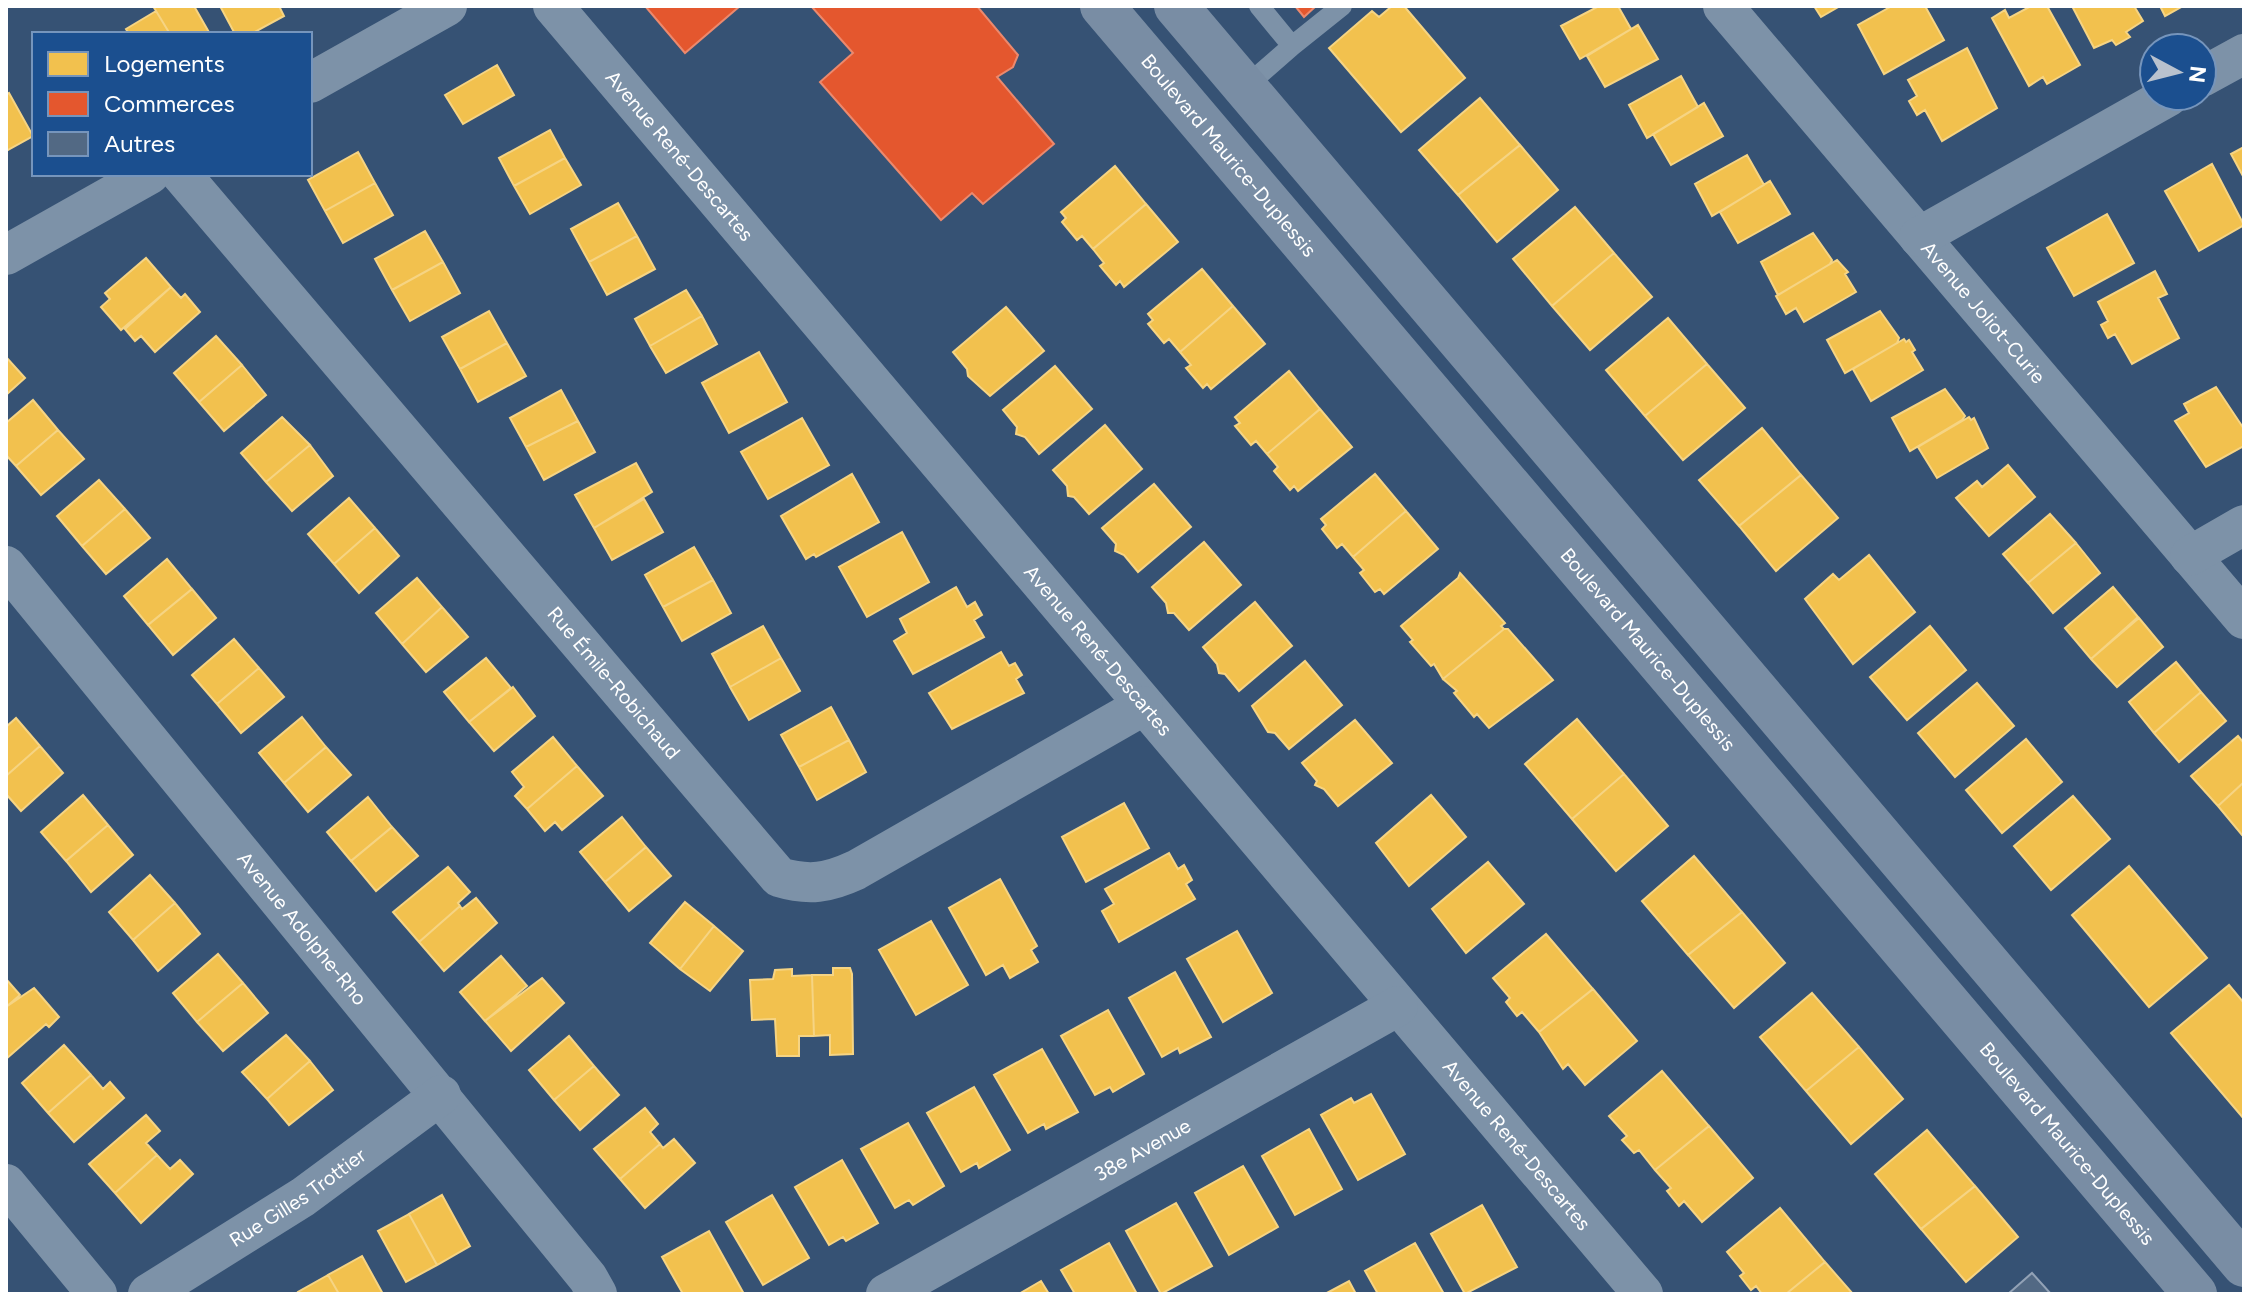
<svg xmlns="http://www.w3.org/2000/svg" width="2250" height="1300" viewBox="0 0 2250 1300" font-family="Figtree,sans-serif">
<rect width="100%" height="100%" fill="#365274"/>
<path fill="#f2c14e" stroke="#f6d483" stroke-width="2" d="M153 6H194L210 34H170Z
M220 6H279L284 16 251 34H235Z
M1392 6H1404L1465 78 1401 132 1329 48 1372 11 1379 17Z
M1599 6H1618L1631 29 1580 59 1561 26Z
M1814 6H1840L1821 17Z
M1892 6H1925L1944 40 1884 74 1858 25Z
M2031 6H2047L2080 65 2047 84 2043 77 2029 86 1992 18 2005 10 2009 18Z
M2072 6H2134L2143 21 2126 32 2130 37 2116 45 2112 40 2094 48Z
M2160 6H2183L2165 16Z
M156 11 170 34H129L126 29Z
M1638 25 1658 59 1605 87 1587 56Z
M1967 48 1997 108 1942 141 1925 110 1917 115 1909 101 1917 96 1908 80Z
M497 65 514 95 463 124 445 95Z
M1681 76 1698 107 1647 138 1629 105Z
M9 93 33 136 6 151V95Z
M1480 98 1520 145 1458 195 1419 150Z
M1704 103 1723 136 1671 165 1653 134Z
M550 130 565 158 514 186 499 158Z
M1520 145 1558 190 1497 242 1458 195Z
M2244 147V178L2231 154Z
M358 152 375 183 325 211 308 180Z
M1747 155 1764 185 1712 216 1695 184Z
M565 158 581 185 530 214 514 186Z
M2212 164 2244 225 2199 251 2165 191Z
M1115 166 1146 204 1093 249 1082 236 1077 240 1062 222 1066 218 1061 212Z
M1770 181 1790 214 1738 243 1720 212Z
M375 183 393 215 343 243 325 211Z
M618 203 637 236 589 262 571 229Z
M1146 204 1178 242 1124 287 1120 281 1116 285 1100 266 1104 263 1093 249Z
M1575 207 1614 253 1552 306 1513 259Z
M2107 214 2134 263 2074 296 2047 248Z
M425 231 443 262 392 290 375 259Z
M1813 233 1832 260 1830 264 1778 295 1761 262Z
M637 236 655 269 607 295 589 262Z
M1614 253 1652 297 1590 350 1552 306Z
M146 258 171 287 121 330 101 307 110 299 105 293Z
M1837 260 1848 272 1845 274 1856 292 1804 322 1796 308 1786 314 1776 296Z
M443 262 460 293 410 321 392 290Z
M1202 269 1233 306 1180 352 1169 339 1164 343 1148 324 1153 320 1148 314Z
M2155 271 2167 294 2158 298 2179 338 2132 364 2115 334 2108 338 2101 325 2108 321 2098 302Z
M171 287 181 298 185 294 200 312 155 352 141 336 135 341 125 329Z
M686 290 702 316 650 346 635 319Z
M1233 306 1265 344 1211 389 1207 384 1203 388 1186 368 1191 365 1180 352Z
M1006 307 1044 351 990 396 968 376 967 369 953 352Z
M489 311 507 343 460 369 442 337Z
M1880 311 1899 338 1897 343 1845 373 1827 340Z
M702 316 717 344 666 373 650 346Z
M1668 318 1707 364 1645 416 1606 370Z
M216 336 242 365 199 402 174 373Z
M1904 339 1906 342 1909 340 1915 350 1912 352 1923 370 1871 401 1853 369Z
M507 343 526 376 478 402 460 369Z
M759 352 787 402 729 433 702 383Z
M6 357 25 378 6 395Z
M1707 364 1745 408 1683 460 1645 416Z
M242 365 266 395 224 431 199 402Z
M1055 366 1092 409 1039 454 1025 437 1016 434 1017 427 1003 410Z
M1289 371 1320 409 1267 454 1256 441 1251 445 1235 426 1240 423 1235 417Z
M2216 387 2244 429V446L2206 467 2175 421 2189 413 2184 404Z
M1945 389 1965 416 1962 420 1910 451 1892 418Z
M561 390 578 421 526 447 510 418Z
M33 400 58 430 16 466 6 455V423Z
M1320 409 1352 447 1298 491 1294 486 1290 490 1274 471 1278 467 1267 454Z
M282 417 310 445 266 482 241 453Z
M1969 417 1971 420 1974 418 1988 448 1937 478 1918 447Z
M802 418 829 465 768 499 741 452Z
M578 421 595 452 544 480 526 447Z
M1105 425 1142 469 1089 514 1074 497 1068 496 1067 486 1053 470Z
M1762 428 1801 475 1739 526 1699 480Z
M58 430 84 459 41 495 16 466Z
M310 445 333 476 292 511 266 482Z
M636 463 652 492 594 528 575 495Z
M2008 465 2035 497 1989 536 1956 498 1977 481 1982 487Z
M852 474 879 522 816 557 814 554 806 559 781 516Z
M1375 474 1406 511 1353 557 1342 544 1337 548 1322 529 1326 525 1321 519Z
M1801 475 1838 518 1776 571 1739 526Z
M99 480 125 509 82 546 57 516Z
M1154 484 1191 527 1138 572 1124 555 1115 551 1116 544 1102 528Z
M349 498 375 528 334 564 308 534Z
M644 499 663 532 612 560 594 528Z
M125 509 150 538 106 574 82 546Z
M1406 511 1438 549 1384 594 1380 589 1375 592 1360 573 1364 570 1353 557Z
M2050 514 2076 543 2028 583 2003 554Z
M375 528 399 556 359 593 334 564Z
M902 532 929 582 867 617 839 567Z
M1204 542 1241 585 1189 630 1174 613H1168L1166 603 1152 587Z
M2076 543 2100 573 2053 613 2028 583Z
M694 547 713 580 663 607 645 575Z
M1869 555 1915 612 1853 664 1805 599 1833 574 1839 580Z
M167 559 192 589 148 625 124 596Z
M1460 573 1505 623 1501 626 1504 629 1443 679 1434 664 1431 666 1410 642 1413 640 1401 626 1458 578Z
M417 578 442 607 402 644 376 613Z
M713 580 731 613 682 641 663 607Z
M956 587 967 607 975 602 982 615 974 620 984 637 913 674 894 641 907 633 900 619Z
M2113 587 2138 617 2091 659 2065 628Z
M192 589 216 618 173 655 148 625Z
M1255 602 1292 646 1239 691 1225 674 1219 673 1217 664 1203 647Z
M442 607 468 637 426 672 402 644Z
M2139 618 2163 647 2117 687 2091 659Z
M763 626 781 658 730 687 712 654Z
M1930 626 1966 670 1907 720 1870 677Z
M1504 629H1508L1553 680 1489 728 1477 714 1474 717 1454 693 1457 691 1443 679Z
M234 639 259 668 217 704 192 675Z
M1001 652 1009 666 1015 663 1022 675 1016 679 1024 693 952 729 929 693Z
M486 658 511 688 469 722 444 692Z
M781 658 800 691 749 720 730 687Z
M1305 661 1342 705 1289 749 1275 733 1268 732 1252 706Z
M2176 662 2201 692 2154 733 2129 702Z
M259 668 284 697 241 733 217 704Z
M1977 683 2014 726 1955 777 1918 733Z
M513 687 535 716 494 751 469 722Z
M2201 692 2226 721 2179 762 2154 733Z
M831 707 849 740 799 767 781 735Z
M302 717 326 747 284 783 259 753Z
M16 718 40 746 6 776V727Z
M1577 719 1624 774 1572 819 1525 764Z
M1355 720 1392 763 1338 806 1324 789 1315 785 1317 781 1302 763Z
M2238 736 2244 743V782L2218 806 2191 776Z
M553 737 577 766 527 809 515 796 524 787 512 772Z
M2026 739 2062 782 2002 833 1966 790Z
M849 740 866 772 817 800 799 767Z
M40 746 63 773 21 811 6 794V776Z
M326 747 351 775 308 812 284 783Z
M577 766 603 796 562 830 555 822 545 831 527 809Z
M1624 774 1668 826 1616 871 1572 819Z
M2244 782V834L2242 835 2218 806Z
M83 795 108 825 66 861 41 832Z
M1431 795 1466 837 1409 886 1376 843Z
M2073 796 2110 839 2051 890 2014 846Z
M368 797 392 827 351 861 327 832Z
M1124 803 1149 848 1086 882 1062 837Z
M622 817 646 847 605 882 580 852Z
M108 825 133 855 91 892 66 861Z
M392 827 418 856 376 891 351 861Z
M646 847 671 876 629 911 605 882Z
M1169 853 1178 869 1184 865 1192 880 1186 884 1195 899 1119 942 1102 911 1114 904 1105 889Z
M1694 856 1742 912 1688 955 1642 901Z
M1488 862 1524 904 1466 953 1432 909Z
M2129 866 2207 958 2149 1007 2072 915Z
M448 867 470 892 458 903 460 906 419 942 393 912Z
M150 875 175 903 133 940 109 912Z
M1000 879 1037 946 1031 950 1038 962 1010 978 1003 965 986 975 949 908Z
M476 898 497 923 444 971 419 942 460 906 462 909Z
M685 902 714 926 680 969 650 943Z
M175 903 200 934 158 971 133 940Z
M1742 912 1785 963 1734 1008 1688 955Z
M931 921 968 985 916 1015 879 950Z
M714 926 743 951 710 991 680 969Z
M1237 931 1272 993 1223 1022 1187 959Z
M1546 934 1593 989 1539 1032 1522 1012 1517 1016 1506 1002 1510 998 1493 978Z
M218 954 243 983 197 1022 173 993Z
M501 956 527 986 485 1021 460 992Z
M833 968H850L852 974 853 1054 830 1055V1035L814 1036 812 975H833Z
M792 969V976L812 975 814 1036H799V1056H777L775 1019 752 1020 750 980 773 979 775 970Z
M1175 972 1211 1037 1180 1053 1178 1048 1162 1057 1129 998Z
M542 978 564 1003 511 1051 485 1021Z
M6 979 20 995 6 1007Z
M243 983 268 1013 223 1051 197 1022Z
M2229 985 2244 1003V1119L2171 1033Z
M34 988 59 1017 49 1027 46 1024 6 1059V1007Z
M1593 989 1637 1041 1585 1085 1568 1064 1563 1069 1539 1032Z
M1812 993 1859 1047 1806 1091 1760 1037Z
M1108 1010 1144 1074 1113 1092 1110 1087 1095 1095 1061 1036Z
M286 1035 310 1061 267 1099 242 1072Z
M569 1036 594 1066 554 1100 529 1070Z
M64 1045 91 1075 48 1113 22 1083Z
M1859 1047 1903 1099 1851 1144 1806 1091Z
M1042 1049 1078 1112 1046 1129 1044 1124 1028 1133 994 1075Z
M310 1061 333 1090 289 1125 267 1099Z
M594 1066 619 1095 580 1130 554 1100Z
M1662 1071 1709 1126 1655 1170 1639 1150 1634 1153 1622 1140 1627 1136 1609 1116Z
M91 1075 103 1089 110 1082 124 1098 74 1142 48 1113Z
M974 1087 1010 1150 979 1168 977 1163 961 1172 927 1113Z
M1371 1094 1405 1154 1358 1180 1321 1115 1351 1098 1354 1103Z
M645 1108 658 1124 650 1132 660 1144 620 1179 594 1149Z
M146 1115 160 1131 146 1143 157 1155 115 1193 89 1164Z
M908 1123 944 1186 913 1205 909 1200 895 1208 861 1149Z
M1709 1126 1753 1178 1702 1222 1684 1201 1679 1206 1667 1191 1671 1188 1655 1170Z
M1309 1129 1342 1189 1295 1215 1262 1156Z
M1927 1130 1975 1186 1921 1229 1875 1174Z
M674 1139 695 1163 645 1208 620 1179 660 1144 663 1148Z
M157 1155 170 1169 180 1160 193 1174 141 1223 115 1193Z
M842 1160 878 1223 846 1241 843 1237 829 1245 795 1187Z
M1243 1166 1278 1227 1229 1255 1195 1193Z
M1975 1186 2018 1237 1966 1282 1921 1229Z
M442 1195 470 1246 437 1265 409 1214Z
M772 1195 809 1258 763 1285 726 1222Z
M1176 1203 1212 1266 1161 1294 1126 1231Z
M1482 1205 1517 1267 1465 1294 1431 1234Z
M1780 1208 1825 1262 1786 1294H1762L1756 1286 1751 1290 1740 1276 1744 1273 1727 1252Z
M409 1214 437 1265 406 1282 378 1231Z
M709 1231 744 1294H683L662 1257Z
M1109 1243 1137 1294H1075L1061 1270Z
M1415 1243 1444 1294H1378L1365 1271Z
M362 1256 383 1294H339L328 1275Z
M1825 1262 1853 1294H1786Z
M328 1275 339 1294H299L298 1292Z
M1041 1281 1049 1294H1019Z
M1349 1281 1356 1294H1325Z"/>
<path fill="#e4572e" stroke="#ec896d" stroke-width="2" d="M645 6H740L685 53Z
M811 6H977L1018 55 1013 67 997 77 1054 144 983 204 972 193 941 220 820 82 853 53Z
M1295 6H1316L1304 17Z"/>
<path fill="#526984" stroke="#92a2b6" stroke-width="2" d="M2032 1273 2051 1294H2008Z"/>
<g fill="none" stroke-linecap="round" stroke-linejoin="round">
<path stroke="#7d92a8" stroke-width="20" d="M1292 46 1342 6
M1245 87 1292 46 1259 6"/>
<g stroke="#7d92a8" stroke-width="40">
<path id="s1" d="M553 6 1643 1294"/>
<path id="s2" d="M1723 6 2244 619"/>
<path d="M2202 77 2244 54"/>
<path d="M310 83 447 6"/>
<path id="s3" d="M181 174 779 877C809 886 828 883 856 870L1143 706"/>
<path d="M1919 237 2169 96"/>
<path d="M6 255 150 174"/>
<path d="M2190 556 2244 525"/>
<path id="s4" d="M6 566 588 1278 597 1294"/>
<path d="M6 1184 97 1294"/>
<path id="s5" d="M148 1294 303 1197 441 1095"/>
<path id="s6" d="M886 1294 1398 1006"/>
</g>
<g stroke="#798da4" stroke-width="44">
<path id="s7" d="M1102 6 2195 1294"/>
<path d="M1176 6 2244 1265"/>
</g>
</g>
<g text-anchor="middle" stroke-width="8" stroke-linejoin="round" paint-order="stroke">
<g font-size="20" fill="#fff" stroke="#1b4f8f">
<text dy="7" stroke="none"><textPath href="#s1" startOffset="196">Avenue René-Descartes</textPath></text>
<text dy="7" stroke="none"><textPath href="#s7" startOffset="196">Boulevard Maurice-Duplessis</textPath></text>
<text dy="7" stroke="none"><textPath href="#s2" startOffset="402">Avenue Joliot-Curie</textPath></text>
<text dy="7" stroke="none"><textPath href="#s7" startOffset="844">Boulevard Maurice-Duplessis</textPath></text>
<text dy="7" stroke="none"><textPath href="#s1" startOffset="844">Avenue René-Descartes</textPath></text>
<text dy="7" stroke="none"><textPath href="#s3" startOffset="668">Rue Émile-Robichaud</textPath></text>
<text dy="7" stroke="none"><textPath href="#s4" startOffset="468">Avenue Adolphe-Rho</textPath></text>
<text dy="7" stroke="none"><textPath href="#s7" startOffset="1492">Boulevard Maurice-Duplessis</textPath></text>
<text dy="7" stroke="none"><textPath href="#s1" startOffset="1492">Avenue René-Descartes</textPath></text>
<text dy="7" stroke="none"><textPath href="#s6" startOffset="294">38e Avenue</textPath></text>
<text dy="7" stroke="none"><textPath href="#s5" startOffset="178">Rue Gilles Trottier</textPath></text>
</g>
</g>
<rect width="2250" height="1300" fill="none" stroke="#ffffff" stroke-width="16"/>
<rect x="32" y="32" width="280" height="144" fill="#1b4f8f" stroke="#7695bc" stroke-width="2"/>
<rect x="48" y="52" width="40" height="24" fill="#f2c14e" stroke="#7695bc" stroke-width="2"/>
<text x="104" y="72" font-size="24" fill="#ffffff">Logements</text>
<rect x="48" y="92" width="40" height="24" fill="#e4572e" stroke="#7695bc" stroke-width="2"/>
<text x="104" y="112" font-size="24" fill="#ffffff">Commerces</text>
<rect x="48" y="132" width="40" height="24" fill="#526984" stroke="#7695bc" stroke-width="2"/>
<text x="104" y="152" font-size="24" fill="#ffffff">Autres</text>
<g transform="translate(2178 72) rotate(97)"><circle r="38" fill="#1b4f8f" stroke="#7695bc" stroke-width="2"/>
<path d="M0-6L14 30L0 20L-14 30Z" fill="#b9c2ce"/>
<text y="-12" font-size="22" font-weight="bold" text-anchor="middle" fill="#ffffff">N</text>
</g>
</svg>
